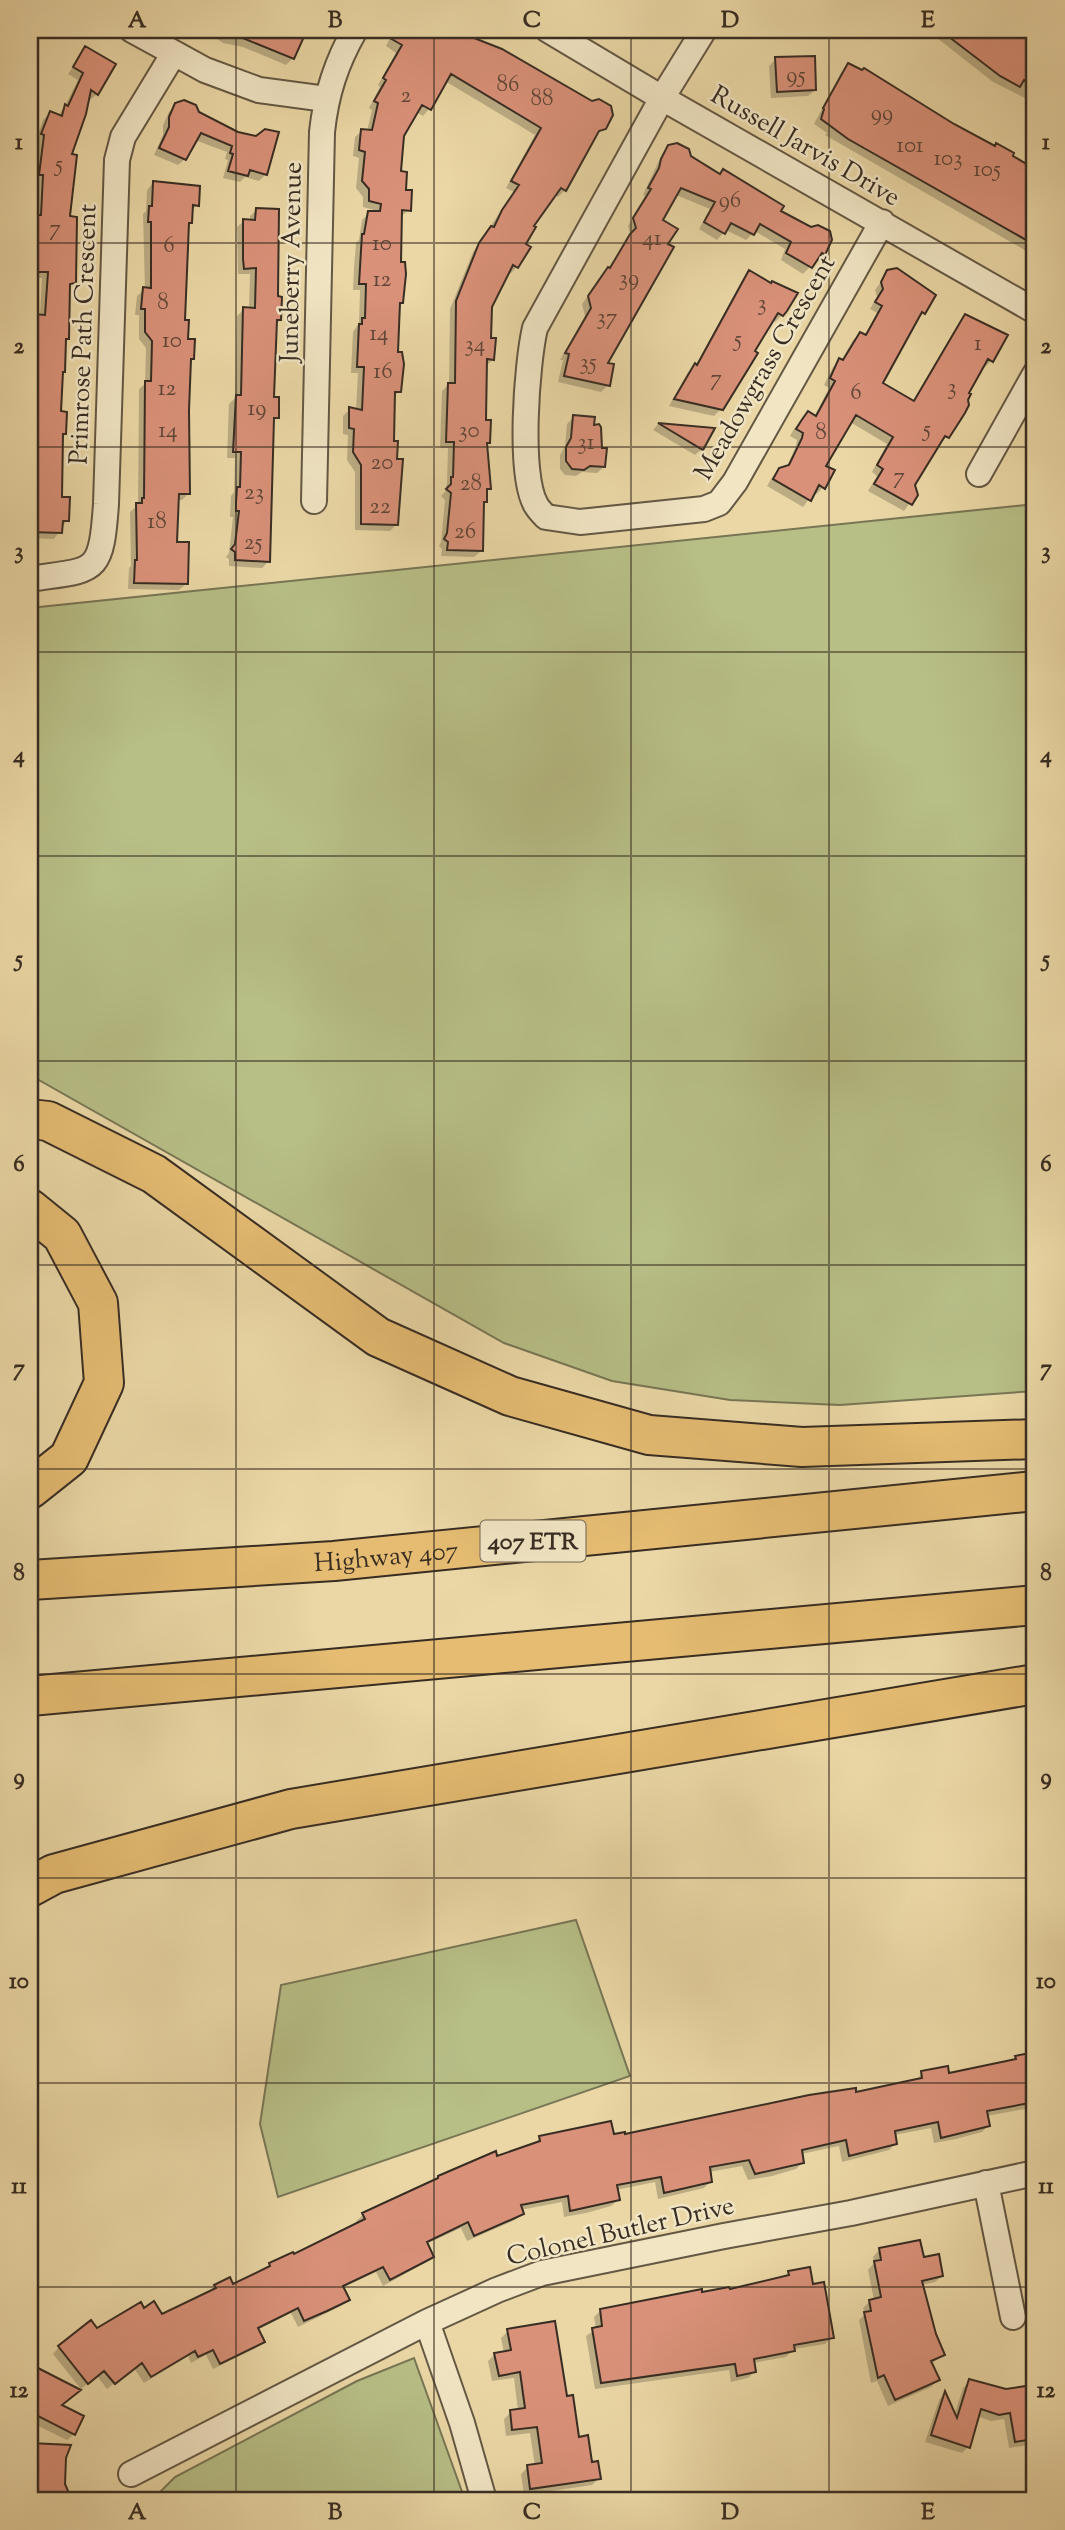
<svg xmlns="http://www.w3.org/2000/svg" width="1065" height="2530" viewBox="0 0 1065 2530" font-family="'Sorts Mill Goudy',serif">
<rect width="100%" height="100%" fill="#ead7a5"/>
<filter id="stains"><feTurbulence type="fractalNoise" baseFrequency=".00286" numOctaves="4"/><feColorMatrix values="0 0 0 0 .2 0 0 0 0 .09 0 0 0 0 .02 0 0 0 .5 -.17"/></filter>
<radialGradient id="worn" r=".72"><stop offset=".6" stop-color="#630" stop-opacity="0"/><stop offset="1" stop-color="#630" stop-opacity=".3"/></radialGradient>
<path fill="#b7be86" stroke="#787654" stroke-width="2" d="M1035 504V1391L840 1405 730 1400 612 1381 504 1343 30 1075V608Z
M576 1920 630 2076 278 2197 260 2124 281 1985Z
M414 2358 465 2500H152L175 2477 357 2381Z"/>
<path fill="#0003" d="M194 30H305L293 58 286 65 243 47 223 43 208 33 205 36Z
M394 30H470L475 33 472 38 604 128 594 136 565 190 558 197 554 194 531 227 517 267 510 274 508 272 490 307 489 339 492 360 485 367 484 422 488 442 486 445 489 488 485 492 482 504 481 551 474 557 441 556 442 549 439 546 441 542 445 500 441 496 445 492 447 483 448 448H440L442 391 449 384 450 309 473 252 514 192 506 188 535 135 445 81 429 109 423 116 416 112 403 136 399 173 409 210 400 217 401 302 398 305 396 353 399 391 393 398 392 443 397 524 390 531 355 530V472L347 460 348 435 343 434V416L350 409 356 411 358 373H351L353 332 359 323 360 290H353L354 268 356 243 359 240 362 220 369 213 381 212 363 207V197L356 188 359 158 353 156 355 137 362 131H367L372 110 369 108 380 87 378 85 396 53 386 46Z
M611 30H638L625 38Z
M927 30H1035V103L993 82Z
M86 48 97 94 90 100 87 99 69 156 68 218 74 282 69 287 67 339 65 341 64 371 61 374 60 413 65 433 62 436 60 499 67 520 54 539 30 538V320L34 316H40L42 278H31L32 252 39 245 35 226 37 181H33L38 141 36 140 43 120 50 113 58 116 65 106 78 80 68 74Z
M776 59 815 90 808 96 771 98 769 66Z
M849 65 1035 171V256L825 135 827 133 814 124 842 71Z
M176 105 197 113 266 174 259 181 245 177 240 182 223 178 228 160 225 159 227 152 195 140 185 159 178 165 154 155 163 135V125L169 112Z
M669 147 779 212 823 253 803 274 781 260 785 249 755 231 746 240 726 230 717 240 699 229 710 209 676 195 661 221 666 245 605 364 608 385 601 392 558 382 563 360H560L585 316 582 304 631 236 628 226 645 196 643 195 662 154Z
M153 183 197 205 191 211 190 223 187 226 183 322 192 358 189 361V493L182 500H177L175 544 186 584 179 590 128 589 129 568 131 566 130 512 138 505 139 389 145 384 146 348 139 339V315H135L137 296 145 289 143 214 146 211 147 190Z
M257 210 280 320 276 324 273 398 277 417 272 422 269 561 262 568 229 566V559L226 557 229 553 233 517H230L231 496 234 492 235 458H227L229 404 235 398 237 316 244 309H249L250 274H238L237 227 244 221H250V216Z
M888 272 924 313 916 320 880 384 912 402 959 323 966 316 992 360 985 367 982 366 967 394 964 412 947 437 939 443 913 485 916 494 904 511 868 491 877 476 872 472 887 444 850 422 824 466 823 487 817 494 814 492 803 507 767 486 773 476 780 469 786 468 796 446 797 440 790 436 794 429 808 413 814 417 829 388 824 385 833 367 841 361 853 340 860 334 864 336 877 313 870 309 877 297 875 290Z
M749 273 782 315 775 322 772 320 721 409 714 416 669 406 688 372 696 365 743 279Z
M574 417 592 426 604 467 597 473 582 472 576 476 565 475 560 469V455L565 446 567 424Z
M658 424 712 429 702 449 695 455 653 430Z
M1035 447V465L1027 460Z
M1035 2053V2123L1028 2124 1025 2109 986 2116 988 2126 982 2132 956 2139 934 2143 931 2128 894 2135 895 2144 889 2150 842 2162 839 2146 801 2154 803 2162 796 2169 772 2176 748 2180 742 2166 709 2172 711 2181 704 2188 658 2199 655 2182 616 2190 618 2200 611 2206 586 2213 564 2217 562 2202 520 2210 522 2214 515 2220 467 2241 461 2228 426 2244 432 2256 425 2263 383 2286 376 2272 342 2288 348 2299 341 2306 298 2327 291 2313 257 2330 263 2342 256 2348 213 2369 206 2355 191 2363 188 2356 144 2383 134 2368 107 2389 97 2376 81 2389 53 2354 59 2347 143 2310 162 2317 208 2293 215 2286H232L263 2271 270 2264 293 2257 358 2224 356 2221 363 2215 496 2158 533 2145 540 2138 624 2136 916 2081 922 2073 948 2075 1011 2062 1016 2057Z
M879 2250 922 2260 942 2276 935 2282 921 2285 934 2334 943 2355 931 2364 938 2380 931 2387 888 2406 877 2381 871 2383 859 2320 865 2314 863 2308 870 2301 874 2300 868 2270 874 2263 873 2257Z
M789 2273 811 2286 832 2337 825 2344 794 2349 786 2357 753 2363 754 2372 748 2378 731 2382 729 2370 595 2389 586 2336 596 2329 594 2317 601 2310 728 2291 784 2278Z
M508 2331 566 2398 577 2439 599 2478 592 2485 524 2495 521 2474 528 2467 535 2466 530 2433 506 2436 504 2419 511 2412 518 2411 514 2378 492 2381 488 2361 495 2354 504 2353 501 2338Z
M36 2369 60 2406 74 2434 67 2440 30 2422V2375Z
M970 2381 1006 2391 1035 2387V2444L1009 2448 1004 2419 991 2421 977 2416 968 2447 962 2453 925 2442 939 2400 944 2394 954 2416 963 2388Z"/>
<path fill="#d99179" stroke="#382d23" stroke-width="2" d="M223 30H307L294 59Z
M376 30H479L474 38 502 49 592 101 599 99 611 106 613 115 606 129 599 131 566 191 561 188 534 226 536 227 526 244 531 247 518 268 513 265 492 307 491 338H496L494 360 487 359 486 420H491L490 443H487L491 489H487V502H484L483 551 447 550 448 542 444 539 447 533 451 493 446 489 451 484V477H453L454 442H446L448 383H455L456 301 479 243 491 226 494 227 502 210 519 185 511 181 541 128 451 74 431 110 422 105 404 136 401 171 407 172 406 190H412L411 211 402 210 401 262H405L406 274 403 303H400L398 352H402L404 364 401 392H395L394 441H398L397 459H403L398 525 361 524V465L353 452 354 429 349 428V407L362 410 364 367H357L359 324H362V318H365L366 284H359L362 234H364L368 211H380L381 204 369 201V189L362 181 365 152 359 150 361 129 372 130 378 103 374 101 386 80 383 78 402 45Z
M940 30H1035V87L1024 80 1020 87 1000 76Z
M85 46 116 64 98 95 91 90 86 114 72 154 77 155 70 216 77 217 76 283 70 284 69 339H66L65 372H63L61 411 67 412 66 434H63L62 497H70L69 521H63L62 533 30 532 32 468H30V345L34 314 45 315 48 272H37L38 241H33L34 215H41L43 175H39L44 135 41 134 50 111 62 116 65 104 68 106 83 73 73 67Z
M815 56 816 90 777 92 775 57Z
M848 63 862 70 864 68 954 124 995 146 996 143 1014 153 1013 156 1035 169V245L848 139 821 119 824 109 823 108Z
M184 100 196 105 199 112 238 132 256 136 265 129 279 132 267 175 250 170 248 176 228 171 233 154 230 153 232 146 201 133 186 160 159 148 169 127V117L175 103Z
M677 143 689 149 691 156 720 174 723 169 784 206 781 211 811 227 818 225 830 231 832 240 825 255 822 253 812 268 786 253 791 242 760 224 754 235 731 223 725 234 704 222 715 202 681 188 663 220 678 229 668 244 674 247 608 363 614 364 610 386 564 376 569 354 565 353 591 308 588 296 608 267 610 268 630 234 636 228 633 218 651 189 648 188 659 168 661 159 668 145Z
M153 181 200 186 199 206 193 205 192 223H189L185 320H189L188 339H195L194 359H191L189 410 190 494H179L177 542H189L188 584 134 583 135 560H137L136 503H142V498H144L145 381H151L152 341 145 332V309H141L143 287 151 288V222H148L149 206H152Z
M256 208 279 209 278 296 282 297 281 320H277L274 397H279V418H274L270 562 235 560V552L231 549 235 544 239 511H236V502L237 487H240L241 452H233L236 395H241L243 307 255 308 256 268 244 269 243 259V219L255 220Z
M897 268 936 295 925 314 922 312 883 383 914 401 965 314 1008 335 993 362 988 359 969 393 971 394 968 400 969 405 965 413 949 438 945 436 915 485 918 495 912 505 874 484 883 469 877 465 893 437 856 415 826 466 835 470 825 489 819 485 811 501 773 479 779 468 789 465 802 438 803 433 796 429 801 421 808 411 816 416 835 381 830 378 839 358 843 360 860 332 866 335 882 306 875 302 883 289 881 282 887 270Z
M749 270 771 283 772 281 798 293 787 311 783 316 778 313 755 351 758 353 723 410 674 399 695 363 697 365Z
M573 415 595 417 594 425 599 424 601 427 602 448H607L605 467 590 466 584 470 572 469 566 461V447L571 438Z
M658 423 715 428 703 450Z
M1035 2052V2102L987 2111 990 2126 941 2138 938 2122 895 2131 897 2144 849 2156 846 2140 802 2150 804 2163 755 2174 749 2160 710 2167 712 2182 664 2193 661 2177 617 2185 620 2200 570 2211 568 2196 521 2205 524 2214 474 2236 468 2222 427 2242 434 2257 390 2280 383 2267 343 2286 350 2300 327 2311 304 2321 298 2308 258 2328 265 2342 220 2364 213 2350 198 2357 195 2351 151 2377 142 2363 115 2384 104 2371 88 2384 58 2346 91 2320 97 2328 141 2302 144 2308 154 2301 162 2314 216 2288 214 2285 230 2277 233 2284 270 2266 269 2263 293 2252 294 2254 365 2219 362 2213 438 2178V2176L496 2151 497 2156 540 2141 539 2136 611 2121 614 2134 625 2132V2134L809 2095 856 2088V2092L912 2080 922 2078 921 2071 948 2066 949 2073 1016 2059 1015 2056Z
M920 2240 924 2257 939 2254 943 2276 922 2281 936 2334 945 2355 931 2361 940 2380 895 2400 884 2375 878 2378 864 2312 871 2311 869 2300 881 2297 874 2261 881 2260 879 2248Z
M810 2267 813 2284 824 2282 834 2338 794 2345 795 2351 754 2359 756 2372 737 2376 735 2364 601 2383 592 2328 602 2326 600 2309 702 2289V2292L729 2287 730 2289 789 2275 788 2271Z
M555 2321 567 2396 573 2395 579 2437 588 2435 592 2462 598 2461 601 2479 530 2489 527 2465 542 2463 537 2427 512 2430 510 2410 525 2408 520 2372 499 2376 494 2353 511 2350 507 2329Z
M36 2367 81 2390 62 2405 84 2416 75 2435 30 2412V2379Z
M969 2379 1006 2389 1026 2386 1029 2402 1035 2401V2439L1015 2442 1010 2413 999 2415 981 2409 970 2448 931 2435 945 2391 957 2418Z
M30 2443 71 2445 66 2458 65 2484 72 2500H30Z"/>
<g fill="none" stroke-linecap="round" stroke-linejoin="round">
<g stroke="#645844" stroke-width="28">
<path id="minor" d="M132 30 205 70 259 90 326 99
M548 30 662 98 1035 311
M704 30 662 98 535 328C527 362 518 475 536 505 538 509 543 514 546 517L580 522 704 509 719 503 735 482 882 222
M979 474 1035 374
M314 501 322 132C326 94 336 63 355 30
M30 579C96 569 101 576 106 504L117 160 123 137 174 53
M986 2183 1013 2317
M427 2322 462 2423 484 2500
M131 2474 427 2322 497 2290 542 2273 724 2236 851 2213 1035 2173"/>
</g>
<g stroke="#382d23" stroke-width="42">
<g id="motorway">
<path d="M30 1119 48 1121 154 1174 378 1337 510 1396 649 1435 802 1447 1035 1439"/>
<path d="M30 1209 62 1235 98 1303 104 1383 69 1458 30 1489"/>
<path id="s1" d="M30 1580 334 1561 1035 1491"/>
<path d="M30 1696 1035 1605"/>
<path d="M30 1887 54 1874 291 1809 1035 1684"/>
</g>
</g>
<use href="#minor" stroke="#f1e5c4" stroke-width="24"/>
<use href="#motorway" stroke="#e5bc72" stroke-width="38"/>
</g>
<path fill="none" stroke="#382d23" stroke-width="2" stroke-opacity="0.55" d="M236 30V2500M434 30V2500M631 30V2500M829 30V2500M30 243H1035M30 447H1035M30 652H1035M30 856H1035M30 1061H1035M30 1265H1035M30 1469H1035M30 1674H1035M30 1878H1035M30 2083H1035M30 2287H1035"/>
<g text-anchor="middle" stroke-width="5" stroke-linejoin="round" paint-order="stroke">
<g font-size="23" fill="#604638">
<text x="796" y="82">95</text>
<text x="508" y="91">86</text>
<text x="406" y="102">2</text>
<text x="542" y="105">88</text>
<text x="882" y="120">99</text>
<text x="910" y="152">101</text>
<text x="948" y="165">103</text>
<text x="59" y="171">5</text>
<text x="987" y="176">105</text>
<text x="730" y="207">96</text>
<text x="55" y="235">7</text>
<text x="652" y="245">41</text>
<text x="382" y="250">10</text>
<text x="169" y="252">6</text>
<text x="629" y="285">39</text>
<text x="382" y="286">12</text>
<text x="163" y="309">8</text>
<text x="762" y="310">3</text>
<text x="607" y="324">37</text>
<text x="379" y="340">14</text>
<text x="738" y="346">5</text>
<text x="172" y="347">10</text>
<text x="978" y="350">1</text>
<text x="475" y="351">34</text>
<text x="588" y="369">35</text>
<text x="383" y="378">16</text>
<text x="716" y="385">7</text>
<text x="952" y="394">3</text>
<text x="167" y="395">12</text>
<text x="856" y="399">6</text>
<text x="257" y="415">19</text>
<text x="927" y="436">5</text>
<text x="168" y="437">14</text>
<text x="469" y="437">30</text>
<text x="821" y="439">8</text>
<text x="586" y="449">31</text>
<text x="382" y="469">20</text>
<text x="899" y="483">7</text>
<text x="471" y="490">28</text>
<text x="254" y="499">23</text>
<text x="380" y="513">22</text>
<text x="157" y="528">18</text>
<text x="465" y="538">26</text>
<text x="253" y="549">25</text>
</g>
<rect fill="#f1e5c4" stroke="#706453" stroke-width="2" x="480.5" y="1520.5" width="105" height="41" rx="5"/>
<g font-size="24" font-weight="bold" fill="#382d23">
<text x="533" y="1549">407 ETR</text>
</g>
<g font-size="26" fill="#382d23" stroke="#f1e5c4">
<text transform="translate(806 145) rotate(30)" y="9">Russell Jarvis Drive</text>
<text transform="translate(290 262) rotate(-89)" y="9">Juneberry Avenue</text>
<text transform="translate(82 334) rotate(-88)" y="9">Primrose Path Crescent</text>
<text transform="translate(764 367) rotate(-60)" y="9">Meadowgrass Crescent</text>
<text dy="9" stroke="none"><textPath href="#s1" startOffset="357">Highway 407</textPath></text>
<text transform="translate(620 2230) rotate(-13)" y="9">Colonel Butler Drive</text>
</g>
</g>
<rect width="1065" height="2530" fill="none" stroke="#ead7a5" stroke-width="77"/>
<rect x="38" y="38" width="988" height="2454" fill="none" stroke="#382d23" stroke-width="2.5"/>
<g font-size="23" text-anchor="middle" font-weight="bold" fill="#382d23">
<text x="137" y="27">A</text>
<text x="335" y="27">B</text>
<text x="532" y="27">C</text>
<text x="730" y="27">D</text>
<text x="928" y="27">E</text>
<text x="19" y="149">1</text>
<text x="1046" y="149">1</text>
<text x="19" y="353">2</text>
<text x="1046" y="353">2</text>
<text x="19" y="558">3</text>
<text x="1046" y="558">3</text>
<text x="19" y="762">4</text>
<text x="1046" y="762">4</text>
<text x="19" y="966">5</text>
<text x="1046" y="966">5</text>
<text x="19" y="1171">6</text>
<text x="1046" y="1171">6</text>
<text x="19" y="1375">7</text>
<text x="1046" y="1375">7</text>
<text x="19" y="1580">8</text>
<text x="1046" y="1580">8</text>
<text x="19" y="1784">9</text>
<text x="1046" y="1784">9</text>
<text x="19" y="1988">10</text>
<text x="1046" y="1988">10</text>
<text x="19" y="2193">11</text>
<text x="1046" y="2193">11</text>
<text x="19" y="2397">12</text>
<text x="1046" y="2397">12</text>
<text x="137" y="2519">A</text>
<text x="335" y="2519">B</text>
<text x="532" y="2519">C</text>
<text x="730" y="2519">D</text>
<text x="928" y="2519">E</text>
</g>
<rect width="100%" height="100%" filter="url(#stains)"/>
<rect width="100%" height="100%" fill="url(#worn)"/>
</svg>
